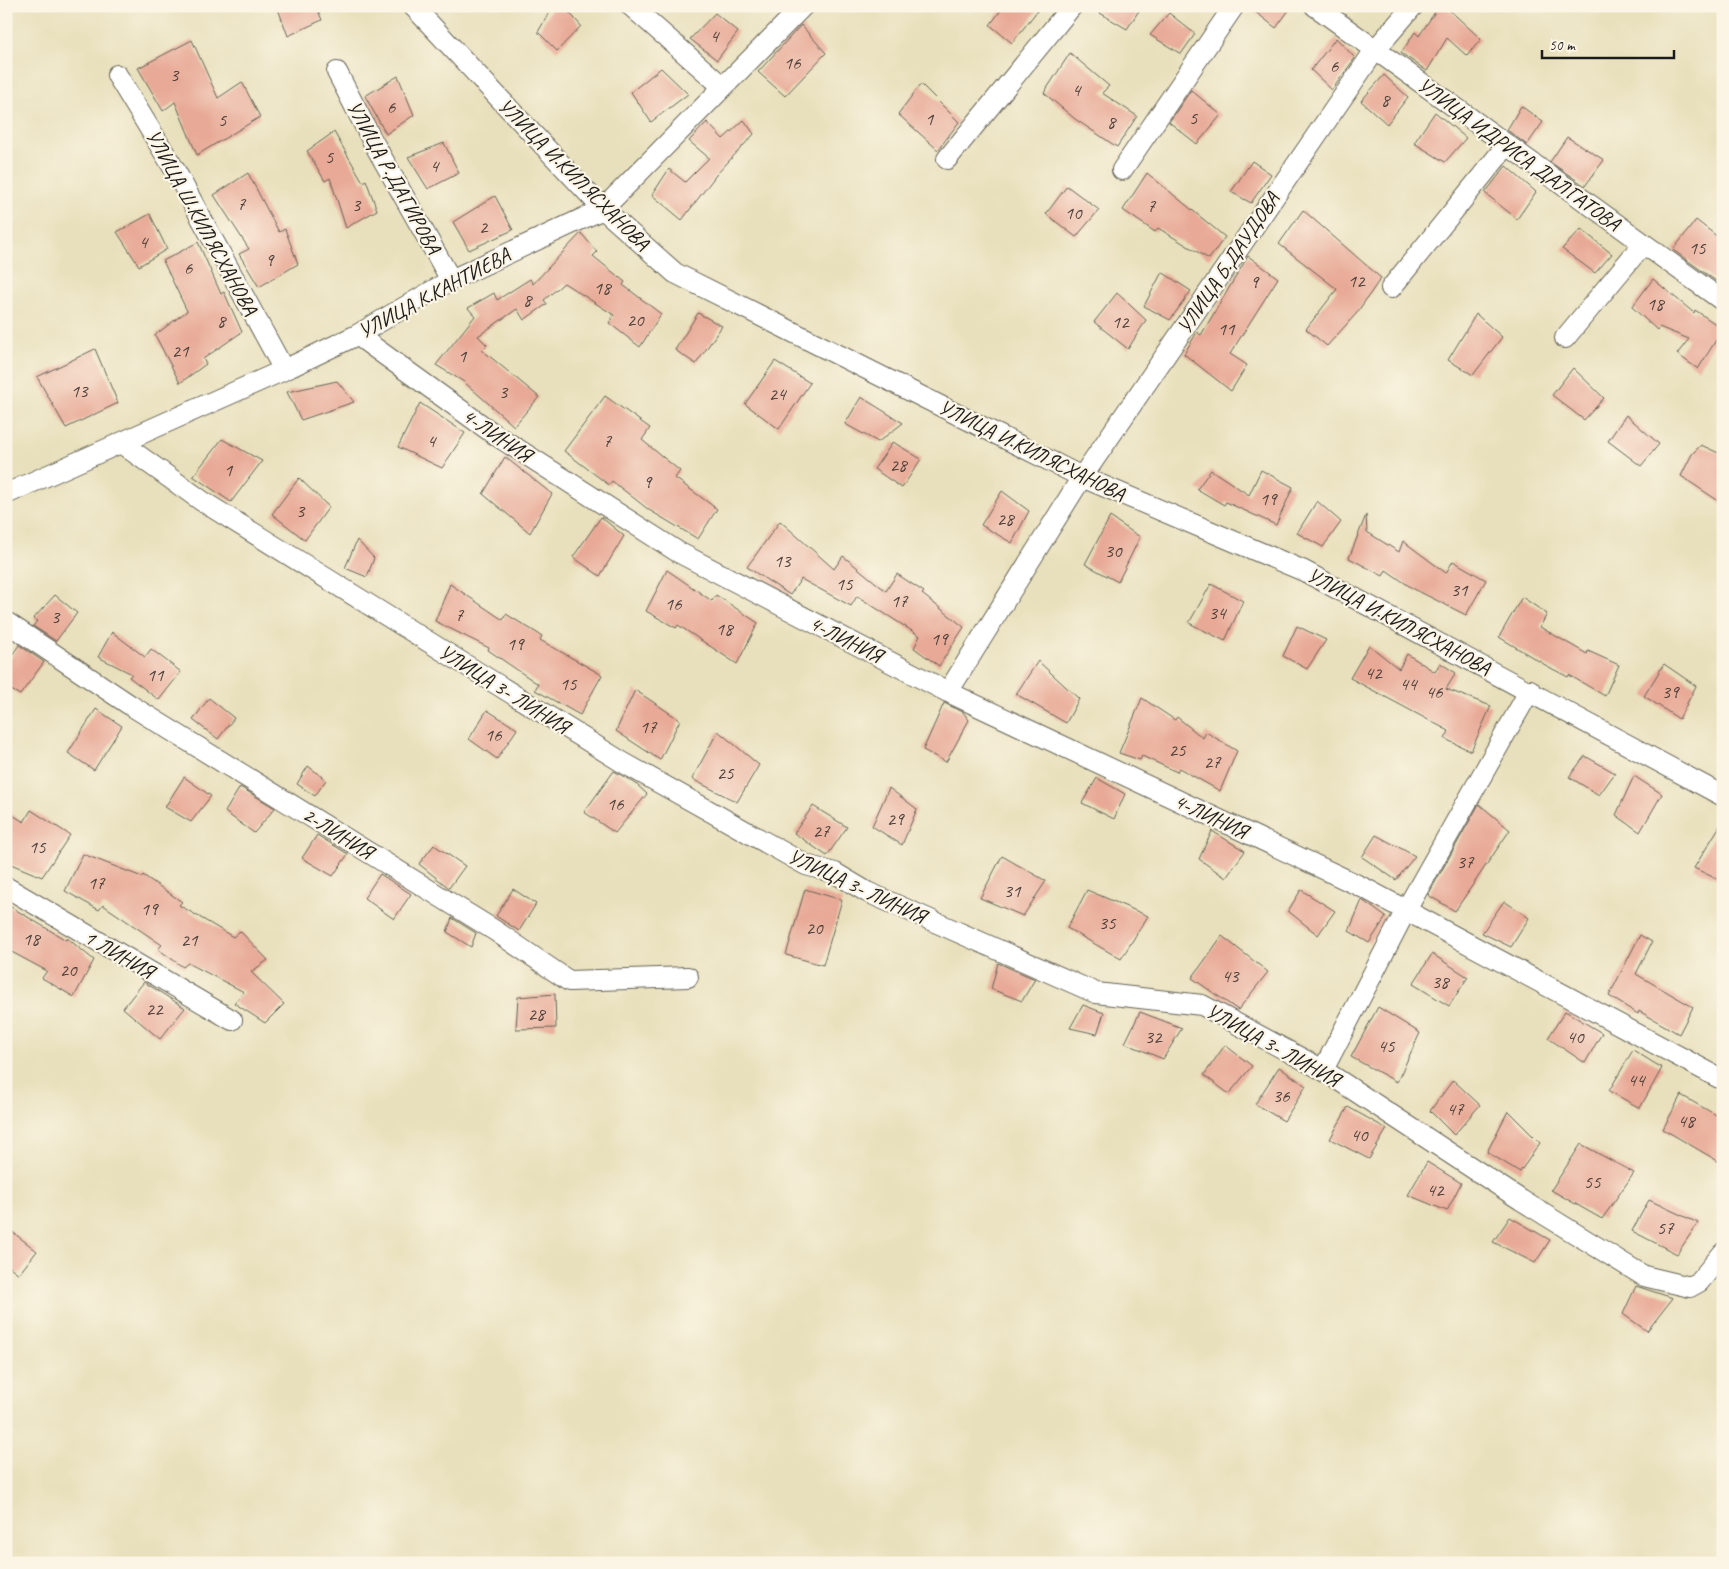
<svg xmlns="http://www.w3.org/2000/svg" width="1729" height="1569" viewBox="0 0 1729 1569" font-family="Caveat,sans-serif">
<rect width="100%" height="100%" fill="#fcf5e5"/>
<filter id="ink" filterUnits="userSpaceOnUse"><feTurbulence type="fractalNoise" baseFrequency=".02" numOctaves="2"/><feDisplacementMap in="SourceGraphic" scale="10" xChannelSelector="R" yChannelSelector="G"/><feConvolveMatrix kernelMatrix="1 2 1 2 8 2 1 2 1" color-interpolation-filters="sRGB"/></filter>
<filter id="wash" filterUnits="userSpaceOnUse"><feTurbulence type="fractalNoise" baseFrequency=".0096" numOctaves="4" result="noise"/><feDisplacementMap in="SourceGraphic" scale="20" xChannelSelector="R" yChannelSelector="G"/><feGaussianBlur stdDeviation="1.12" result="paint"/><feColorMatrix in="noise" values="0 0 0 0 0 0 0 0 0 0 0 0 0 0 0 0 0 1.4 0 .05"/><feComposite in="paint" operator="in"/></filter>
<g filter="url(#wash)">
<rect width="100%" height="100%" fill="#e8e0bc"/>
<g id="blocks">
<path fill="#e8aa97" d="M277 6H316L322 20 288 36Z
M553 6H564L581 26 557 51 538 32Z
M1004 6H1041L1012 43 990 25Z
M1088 6H1142L1127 29Z
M1248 6H1292L1276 28Z
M1439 6H1445L1481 39 1467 56 1447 38 1427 71 1401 53 1415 32 1419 36Z
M715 13 738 32 717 60 690 39Z
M1169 13 1195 34 1181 54 1150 35Z
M801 25 826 53 785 96 758 72Z
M1336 38 1355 58 1332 90 1311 70Z
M192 40 218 98 242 82 260 117 197 155 175 102 163 111 138 68Z
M1070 53 1109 86 1102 93 1137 116 1117 147 1075 119 1044 93Z
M661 68 688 94 651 122 631 92Z
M1384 75 1408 97 1387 124 1361 101Z
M398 76 414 115 386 134 365 96Z
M921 84 959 122 938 150 898 114Z
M1191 90 1221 115 1197 144 1169 122Z
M1521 106 1543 122 1527 145 1507 130Z
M1435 112 1466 138 1445 162 1414 143Z
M744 120 754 134 716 175 682 220 652 195 669 169 685 182 709 158 689 141 707 122 723 139Z
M334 132 363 182 366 180 377 210 346 228 330 178 325 181 307 151Z
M1567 137 1604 160 1585 186 1550 162Z
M444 143 459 173 428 189 408 157Z
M1252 161 1271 174 1251 203 1231 192Z
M1506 166 1536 192 1517 219 1485 193Z
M248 173 279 232 285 229 298 264 259 287 239 254 249 249 214 195Z
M1147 173 1225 237 1209 259 1158 228 1155 232 1123 210Z
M1067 186 1099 210 1076 237 1046 214Z
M495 196 513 230 469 250 453 222Z
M1303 210 1381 278 1356 314 1327 346 1306 329 1337 289 1279 244Z
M150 214 167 249 139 266 117 232Z
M1696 220 1723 241V286L1673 250Z
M1581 229 1612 254 1595 273 1562 249Z
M581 233 597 252 593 256 625 282 623 285 661 314 640 347 609 323 614 315 564 283 544 300 547 304 524 320 517 309 478 336 487 345 482 350 539 397 514 426 464 382 436 365 475 316 468 308 494 293 497 300 530 279 533 284Z
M198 242 221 294 224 292 242 332 203 359 206 364 180 383 155 335 187 311 163 261Z
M1248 256 1278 278 1230 354 1247 365 1231 391 1184 354 1197 332 1201 335Z
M1162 272 1191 291 1170 320 1144 306Z
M1653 279 1694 313 1695 310 1723 329 1698 369 1677 354 1689 339 1659 327 1657 330 1632 307Z
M1117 293 1146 320 1128 349 1094 322Z
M698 313 722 326 696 364 675 350Z
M1476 314 1502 337 1473 375 1448 360Z
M95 349 118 403 66 428 37 377Z
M775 361 810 383 779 429 745 404Z
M1573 368 1604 398 1584 420 1552 395Z
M337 381 354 402 301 420 287 392Z
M605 396 650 428 642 440 680 471 675 478 717 509 698 539 649 510 612 481 609 485 564 451Z
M861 397 903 423 878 442 845 424Z
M420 403 465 433 442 468 398 447Z
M1626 415 1659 444 1641 466 1608 441Z
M222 439 262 461 231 502 193 476Z
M893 442 921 459 902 488 874 469Z
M1701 445 1723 455V504L1681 476 1692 454Z
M505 457 552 494 530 533 483 494Z
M1211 470 1249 495 1261 470 1293 487 1276 525 1226 502 1224 505 1197 489Z
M299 478 329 507 305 540 272 514Z
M1002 491 1029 511 1012 543 981 525Z
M1317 501 1341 522 1323 547 1297 533Z
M1366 515 1367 532 1399 552 1403 541 1446 573 1453 561 1486 580 1466 615 1412 588 1386 570 1383 576 1349 558Z
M601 517 624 536 600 576 573 557Z
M1110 517 1140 537 1118 582 1085 564Z
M780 521 834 569 843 556 886 591 897 574 924 592 922 594 964 627 939 666 914 648 920 636 857 596 851 606 801 579 790 595 747 567Z
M357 540 374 558 367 577 345 568Z
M667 570 712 601 716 595 758 623 737 664 678 625 676 628 646 611Z
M450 584 503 620 506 614 542 636 540 640 602 675 580 715 535 690 538 684 488 650 489 648 435 621Z
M1211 584 1243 601 1225 641 1189 623Z
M55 595 77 613 56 641 33 626 37 621 33 619Z
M1522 597 1547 614 1540 627 1587 654 1588 651 1619 665 1605 696 1569 675 1568 677 1547 666 1499 637Z
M1297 626 1326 640 1307 669 1283 656Z
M112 632 145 657 151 649 181 672 159 700 129 677 132 674 98 657Z
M19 645 44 662 20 695 6 687V664Z
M1369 645 1399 669 1407 654 1435 672 1440 663 1456 673 1446 689 1491 706 1471 751 1445 739 1449 731 1350 678Z
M1038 661 1079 699 1066 723 1016 694Z
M1664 664 1696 686 1679 719 1644 696Z
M635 690 680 720 660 760 616 731Z
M209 698 234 718 218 739 193 720Z
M1142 698 1175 720 1177 717 1203 738 1206 732 1237 751 1220 791 1179 768 1177 772 1142 756 1140 760 1119 753Z
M944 703 963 712 969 720 946 762 923 750Z
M96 709 122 726 94 770 68 753Z
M487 710 517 729 497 759 469 739Z
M718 731 759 765 737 802 692 779Z
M1585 756 1615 773 1599 795 1569 777Z
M308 766 326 780 315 796 297 784Z
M614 771 635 783 647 794 615 833 584 812Z
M1634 776 1662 794 1640 832 1616 815Z
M184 777 211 796 191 822 165 807Z
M1097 778 1125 794 1114 819 1082 803Z
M240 787 275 808 254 833 225 812Z
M889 788 917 809 902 845 872 826Z
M1479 804 1510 830 1455 911 1428 895Z
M813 806 847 827 827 856 794 833Z
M31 810 70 835 42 877 6 862V811L24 822Z
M1723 821V882L1694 868Z
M1212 831 1245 851 1226 878 1199 859Z
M317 835 348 854 333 876 302 858Z
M1376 835 1415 856 1396 880 1362 857Z
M434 845 465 866 449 888 419 864Z
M83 854 142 877 143 875 182 902 179 905 233 937 240 931 268 960 251 972 284 1004 265 1023 234 1003 244 992 188 963 183 967 158 949 162 945 103 905 99 910 65 891Z
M1002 856 1046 881 1023 916 980 898Z
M380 874 411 894 394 919 364 898Z
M513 889 536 904 519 931 496 916Z
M805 889 842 900 823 965 786 955Z
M1087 890 1148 916 1121 959 1067 928Z
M1301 890 1335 911 1318 935 1288 911Z
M1362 900 1386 917 1369 943 1349 931Z
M1504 901 1529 918 1511 947 1482 933Z
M6 904 66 940 67 938 94 960 74 997 42 978 47 971 6 949Z
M452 918 476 933 471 947 447 932Z
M1640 935 1652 942 1636 974 1693 1007 1679 1034 1639 1011 1638 1014 1609 996Z
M1222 936 1268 972 1238 1010 1192 978Z
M1432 954 1468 977 1449 1006 1413 984Z
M998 963 1035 979 1022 1001 991 989Z
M144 982 185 1008 160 1039 123 1008Z
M555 994 556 1028 516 1029 518 997Z
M1083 1005 1104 1013 1097 1034 1070 1028Z
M1378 1007 1420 1033 1397 1082 1351 1057Z
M1565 1011 1602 1033 1585 1063 1548 1038Z
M1140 1012 1182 1028 1163 1059 1125 1043Z
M1225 1045 1252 1066 1229 1094 1204 1075Z
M1633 1050 1662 1068 1640 1108 1609 1091Z
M1279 1067 1306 1086 1284 1121 1255 1104Z
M1453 1080 1480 1105 1454 1135 1430 1111Z
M1681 1095 1723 1119V1164L1663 1129Z
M1348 1107 1387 1129 1369 1159 1330 1139Z
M1508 1111 1540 1143 1520 1172 1487 1152Z
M1581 1144 1634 1173 1602 1219 1551 1190Z
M1427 1162 1461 1183 1447 1211 1408 1195Z
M1649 1200 1698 1223 1677 1254 1632 1231Z
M1510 1217 1550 1240 1535 1263 1493 1242Z
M6 1227 37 1251 19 1274 6 1264Z
M1636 1286 1673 1298 1647 1331 1623 1314Z"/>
</g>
</g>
<g filter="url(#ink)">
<use href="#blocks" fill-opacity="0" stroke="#636154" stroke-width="1"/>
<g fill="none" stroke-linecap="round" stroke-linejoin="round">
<g stroke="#636154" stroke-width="22">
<path id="minor" d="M413 6 603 209 675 273 1082 477 1304 571 1723 796
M631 6 723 87
M1315 6 1723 301
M337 72 372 140 451 280
M117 75 176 172 284 370
M947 159 1072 6
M1122 170 1234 6
M1391 288 1507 145
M357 335 494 434 678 552 948 692 1366 889 1723 1080
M1565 338 1643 244
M121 443 202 501 622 762 806 865 835 873 867 892 1096 993 1202 1005 1323 1070 1521 1200 1644 1276 1690 1287 1699 1282 1723 1253
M6 494 284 370 357 335 451 280 603 209 803 6
M6 622 130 705 494 930 569 981 688 977
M948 692 1082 477 1375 50 1413 6
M6 887 232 1020
M1323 1070 1406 910 1530 690"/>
</g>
<use href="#minor" stroke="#fff" stroke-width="20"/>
</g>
</g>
<g text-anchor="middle" stroke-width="4.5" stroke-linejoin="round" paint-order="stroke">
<g font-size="19" fill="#4f403b">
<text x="714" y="42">4</text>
<text x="792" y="69">16</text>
<text x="1334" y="72">6</text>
<text x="174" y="81">3</text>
<text x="1076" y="96">4</text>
<text x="1385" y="106">8</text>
<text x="391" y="113">6</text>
<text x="1193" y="124">5</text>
<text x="929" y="125">1</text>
<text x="222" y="126">5</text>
<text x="1111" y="128">8</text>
<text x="329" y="163">5</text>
<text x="434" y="172">4</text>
<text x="241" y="210">7</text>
<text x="356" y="211">3</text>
<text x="1151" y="212">7</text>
<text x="1073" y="219">10</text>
<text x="483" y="233">2</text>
<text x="143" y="248">4</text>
<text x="1697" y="254">15</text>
<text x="269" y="266">9</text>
<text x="188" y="274">6</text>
<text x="1356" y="287">12</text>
<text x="1254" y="288">9</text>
<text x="602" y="294">18</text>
<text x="527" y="306">8</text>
<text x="1655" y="310">18</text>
<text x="635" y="326">20</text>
<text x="221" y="327">8</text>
<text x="1120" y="328">12</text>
<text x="1226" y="335">11</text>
<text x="180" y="357">21</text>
<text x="462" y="362">1</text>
<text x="79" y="397">13</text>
<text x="503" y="398">3</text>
<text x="777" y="400">24</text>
<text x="431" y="447">4</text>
<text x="607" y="447">7</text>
<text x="898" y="471">28</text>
<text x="228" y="476">1</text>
<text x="647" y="488">9</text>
<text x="1268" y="505">19</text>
<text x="300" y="517">3</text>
<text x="1005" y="525">28</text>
<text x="1113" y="557">30</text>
<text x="782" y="567">13</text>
<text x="844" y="590">15</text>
<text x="1459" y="596">31</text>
<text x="899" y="607">17</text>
<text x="673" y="610">16</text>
<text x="1217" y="619">34</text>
<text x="459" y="621">7</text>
<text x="55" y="623">3</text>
<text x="724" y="635">18</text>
<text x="939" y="645">19</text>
<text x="515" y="650">19</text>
<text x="1373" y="679">42</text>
<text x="155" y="681">11</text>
<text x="568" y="690">15</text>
<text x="1408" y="690">44</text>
<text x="1434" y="698">46</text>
<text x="1670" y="698">39</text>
<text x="648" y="733">17</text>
<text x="493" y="741">16</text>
<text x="1177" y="756">25</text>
<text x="1212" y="768">27</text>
<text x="725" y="779">25</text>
<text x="615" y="810">16</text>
<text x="895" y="825">29</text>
<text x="821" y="837">27</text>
<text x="37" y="853">15</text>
<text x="1465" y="868">37</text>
<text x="96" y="889">17</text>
<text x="1012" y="897">31</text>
<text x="149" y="915">19</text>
<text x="1107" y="929">35</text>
<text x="814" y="934">20</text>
<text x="31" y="945">18</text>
<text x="189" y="946">21</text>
<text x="68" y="976">20</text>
<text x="1230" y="982">43</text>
<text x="1440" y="988">38</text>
<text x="154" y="1015">22</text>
<text x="536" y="1020">28</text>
<text x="1153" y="1043">32</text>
<text x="1575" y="1043">40</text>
<text x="1386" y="1052">45</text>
<text x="1636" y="1086">44</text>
<text x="1281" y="1102">36</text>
<text x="1455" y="1115">47</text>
<text x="1686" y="1127">48</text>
<text x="1359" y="1141">40</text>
<text x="1592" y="1188">55</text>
<text x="1435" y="1196">42</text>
<text x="1665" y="1234">57</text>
</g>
<g font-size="21" fill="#1c1c1c" stroke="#fcf5e5">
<text transform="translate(1519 154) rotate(36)" y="7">УЛИЦА ИДРИСА ДАЛГАТОВА</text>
<text transform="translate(574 174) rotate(45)" y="7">УЛИЦА И.КИЛЯСХАНОВА</text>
<text transform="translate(394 177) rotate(61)" y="7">УЛИЦА Р.ДАГИРОВА</text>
<text transform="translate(202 222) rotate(61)" y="7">УЛИЦА Ш.КИЛЯСХАНОВА</text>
<text transform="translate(1228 263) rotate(-56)" y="7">УЛИЦА Б.ДАУДОВА</text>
<text transform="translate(434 293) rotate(-28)" y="7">УЛИЦА К.КАНТИЕВА</text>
<text transform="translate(497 435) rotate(34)" y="7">4-ЛИНИЯ</text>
<text transform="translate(1032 450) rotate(26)" y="7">УЛИЦА И.КИЛЯСХАНОВА</text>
<text transform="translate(1399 621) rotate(28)" y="7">УЛИЦА И.КИЛЯСХАНОВА</text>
<text transform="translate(846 639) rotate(27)" y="7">4-ЛИНИЯ</text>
<text transform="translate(504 689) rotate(32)" y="7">УЛИЦА 3- ЛИНИЯ</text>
<text transform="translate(1211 816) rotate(25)" y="7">4-ЛИНИЯ</text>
<text transform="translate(338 833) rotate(32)" y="7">2-ЛИНИЯ</text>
<text transform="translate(857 886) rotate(25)" y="7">УЛИЦА 3- ЛИНИЯ</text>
<text transform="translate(119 954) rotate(30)" y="7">1 ЛИНИЯ</text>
<text transform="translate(1273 1045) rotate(29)" y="7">УЛИЦА 3- ЛИНИЯ</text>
</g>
</g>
<rect width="1729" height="1569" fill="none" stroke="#fcf5e5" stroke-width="25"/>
<path d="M1542 50v8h132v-8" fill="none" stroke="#1c1c1c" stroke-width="2.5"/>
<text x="1549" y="50" font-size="15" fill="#1c1c1c" stroke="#fcf5e5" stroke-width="4" paint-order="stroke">50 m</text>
</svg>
